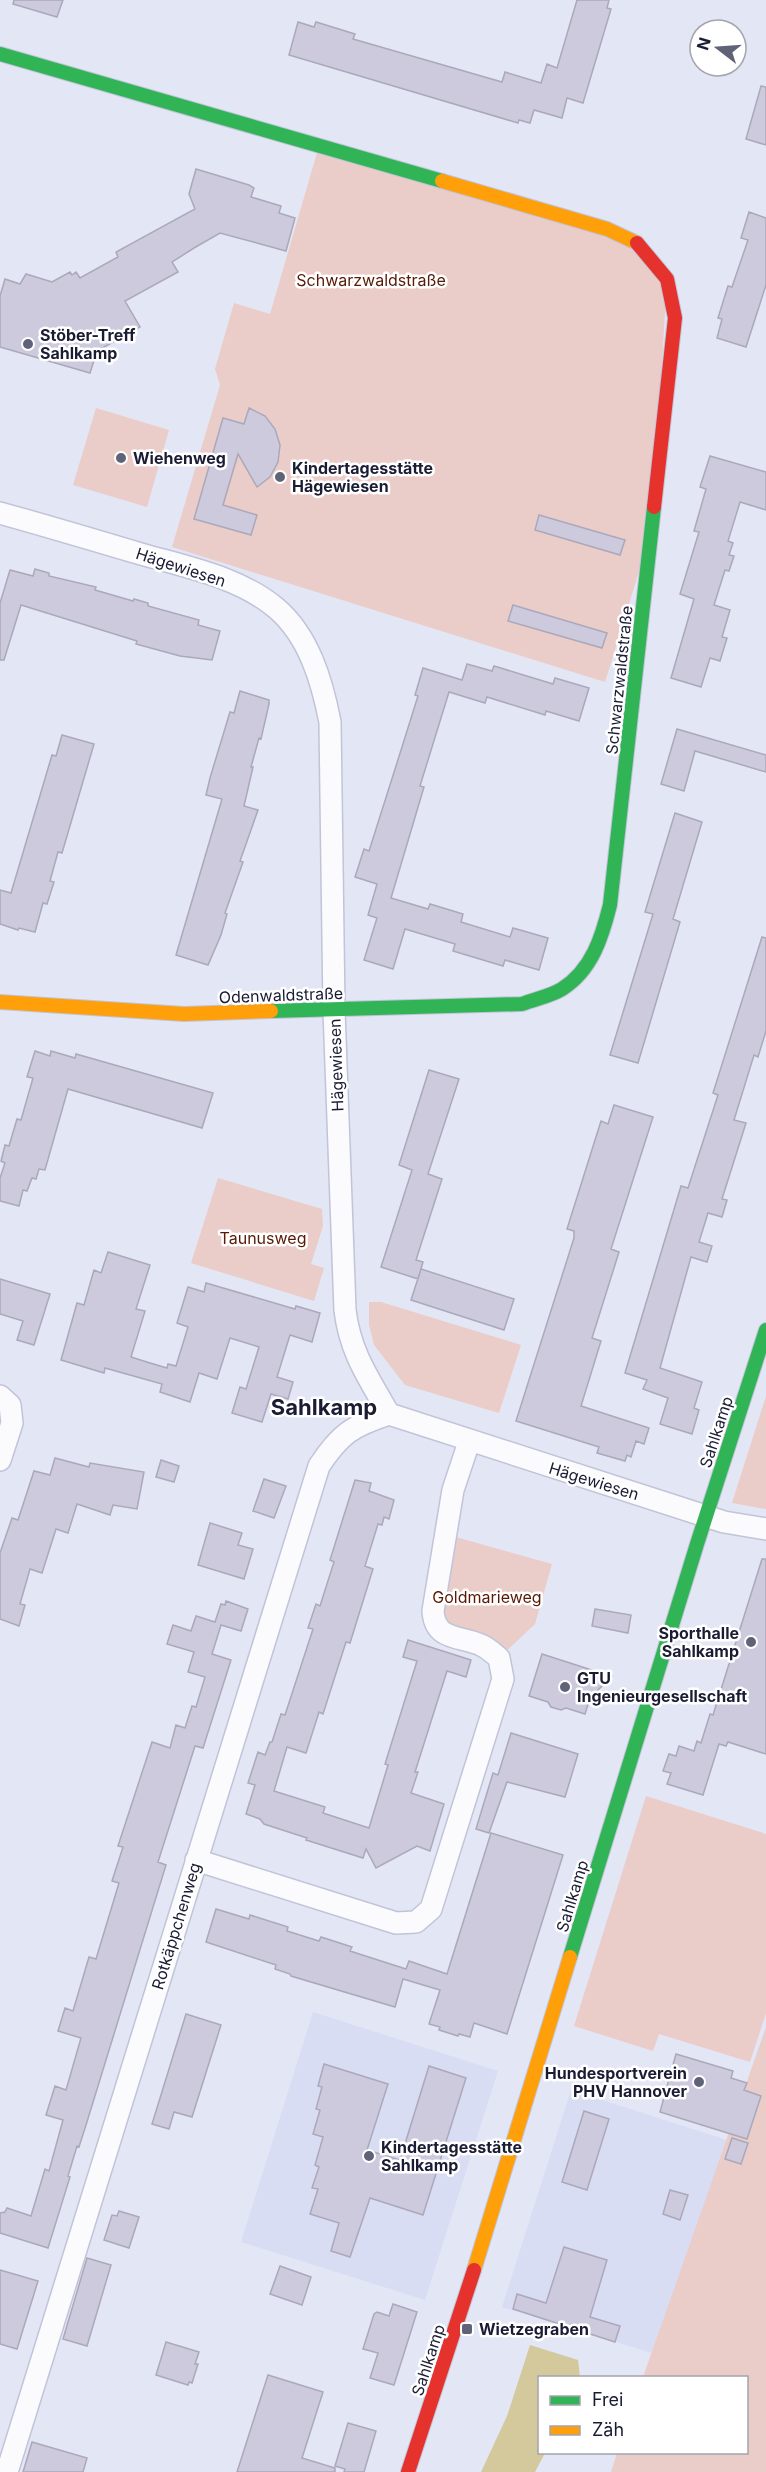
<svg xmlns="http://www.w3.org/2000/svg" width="766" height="2472" viewBox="0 0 766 2472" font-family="Inter,sans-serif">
<rect width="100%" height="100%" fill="#e3e6f5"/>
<path fill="#d9ddf4" d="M313 2012 498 2071 425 2300 241 2242Z
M571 2090 727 2140 652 2353 502 2307Z"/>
<path fill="#eaccc9" d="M319 146 607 229 667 279 652 529 605 682 172 547 220 385 215 369 234 303 270 314Z
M96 408 169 430 147 507 73 485Z
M218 1178 322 1209 323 1226 311 1264 324 1268 314 1301 191 1263Z
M369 1302H381L521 1345 499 1413 405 1385 374 1345 369 1325Z
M766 1396V1509L732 1503Z
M445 1534 552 1564 535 1624 499 1658 442 1633Z
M646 1796 766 1834V2013L750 2062 659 2034 653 2051 574 2026Z
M766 2027V2472H611L617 2453 746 2452V2378L643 2377Z"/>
<path fill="#d4c99d" d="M530 2345 578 2360 580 2377 540 2378V2452L545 2453 535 2472H481L507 2416Z"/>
<path fill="#cdcade" stroke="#aaa8ba" stroke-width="1.5" d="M14 0H63L57 17 13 4Z
M577 0H609L607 8 611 9 583 103 567 98 562 118 534 110 530 123 519 120 518 123 289 55 298 22 314 27 316 22 355 34 353 39 502 82 505 72 541 83 547 64 557 68Z
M761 86 766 87V145L746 139Z
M196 169 249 185 254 188 251 197 281 206 279 213 295 218 286 251 220 233 194 248 172 262 178 272 125 301 140 327 97 351 90 373 0 347V296L5 279 20 284 26 274 52 282 70 272 72 275 76 272 80 278 118 257 116 252 195 209 189 194Z
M749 212 766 218V285L746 347 717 338 722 319 718 318 728 286 732 287 748 240 741 238Z
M249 408 265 416 275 429 280 445 278 462 270 477 257 487 238 454 223 505 257 515 251 535 194 519 223 418 244 424Z
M710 456 766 472V510L740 502 728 541 733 543 729 555 734 556 729 571 725 570 714 605 730 610 722 637 727 638 720 661 710 658 701 687 671 678 694 599 680 594 699 532 694 531 706 489 700 487Z
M539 515 625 540 620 555 535 530Z
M35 569 49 573V576L96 587 95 590 133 601 134 599 148 603V606L199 620 198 625 220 631 212 660 180 656 136 644 137 641 21 605 4 660H0V603L10 570 33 576Z
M513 605 607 633 602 648 508 621Z
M467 664 492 671 494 666 553 684 555 678 589 688 579 721 546 711 545 715 487 697 485 703 449 692 420 786 424 787 391 898 428 909 430 904 463 914 461 922 510 937 513 928 548 938 539 970 505 960 503 966 453 951 455 944 405 929 393 969 364 960 377 918 368 915 377 884 355 877 364 849 369 851 396 766 418 696 415 695 423 668 462 680Z
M240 691 269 700V704L261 739 259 738 251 767H253L244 806 258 810 240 861 243 862 225 913 227 914 221 935 208 965 176 955 222 799 206 795 210 778 230 712 234 713Z
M677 729 766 755V772L695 751 684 791 661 784Z
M62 735 94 744 62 853 58 852 50 881 54 882 47 904 43 903 35 932 19 928 18 930 0 924V890L11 893 52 755 56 756Z
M675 813 702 822 673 919 680 922 638 1063 610 1055 653 914 645 912Z
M762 937 766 938V1031L758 1057 754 1055 734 1120 746 1123 722 1199 727 1200 722 1217 708 1213 699 1242 712 1246 707 1262 691 1257 660 1368 702 1382 694 1408 699 1410 692 1434 660 1424 668 1398 643 1389 647 1380 625 1373 681 1186 688 1188 718 1095 713 1093Z
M35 1051 50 1056 51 1051 75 1058 76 1054 213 1093 202 1128 68 1089 45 1170 39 1169 36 1179 32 1178 27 1191 23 1190 19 1206 0 1201V1178L5 1163 1 1161 5 1145 9 1146 17 1119 21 1120 33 1078 27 1077Z
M429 1070 459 1079 428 1174 442 1179 416 1260 423 1262 418 1279 381 1267 412 1170 399 1165Z
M614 1105 653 1117 611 1249 619 1252 592 1338 601 1341 581 1406 649 1428 644 1444 636 1441 631 1457 627 1455 625 1461 597 1453 599 1447 516 1421 574 1238V1231L567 1229 601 1121 608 1124Z
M108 1252 150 1265 136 1309 145 1311 131 1357 150 1363 167 1368 168 1364 176 1366 188 1327 177 1323 188 1287 204 1292 206 1283 295 1309 296 1306 320 1313 312 1342 290 1335 277 1377 293 1382 288 1399 271 1394 262 1422 232 1413 240 1387 246 1389 259 1347 230 1338 217 1379 199 1373 190 1402 160 1392 162 1384 105 1368 104 1373 61 1360 77 1303 84 1305 94 1270 101 1273Z
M421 1269 514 1299 504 1330 411 1300Z
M0 1279 50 1294 34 1345 17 1340 23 1321 0 1314Z
M55 1458 89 1467 90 1463 144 1472 137 1509 113 1505 110 1515 77 1504 68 1533 56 1529 42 1573 30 1569 20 1604 25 1605 19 1626 0 1619V1553L12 1518 18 1520 34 1471 50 1475Z
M161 1460 179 1466 174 1482 156 1477Z
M264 1479 286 1486 274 1518 253 1511Z
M355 1480 371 1483 369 1491 394 1500 389 1519 384 1517 382 1525 378 1524 365 1566 373 1569 350 1643 346 1642 323 1714 319 1712 306 1753 287 1747 274 1791 325 1807 323 1813 369 1828 388 1765 385 1764 417 1661 403 1657 408 1640 471 1660 466 1677 447 1671 415 1772H418L411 1793 444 1804 430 1851 417 1846 376 1868 366 1849 363 1858 306 1840 307 1838 264 1824 260 1819 246 1814 255 1785 248 1783 258 1752 265 1755 270 1742H272L281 1714 285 1715 313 1629 308 1628 316 1604 320 1606 334 1562 330 1560Z
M210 1523 242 1533 238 1545 253 1549 244 1579 198 1565Z
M762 1559H766V1754L728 1742 726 1746 719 1744 703 1795 667 1784 671 1773 663 1771 669 1754 676 1756 679 1746 694 1751 697 1741 701 1743 710 1714 713 1715Z
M226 1601 248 1609 241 1631 221 1625 212 1654 231 1660 203 1748 195 1746 158 1862 166 1865 86 2125 79 2147 77 2146 68 2176 70 2177 48 2248 0 2233V2213L5 2212 7 2208 31 2216 45 2169 49 2171 63 2120 46 2115 55 2086 66 2090 81 2038 58 2031 65 2008 73 2011 89 1957 96 1959 119 1883 112 1881 123 1847 118 1846 152 1742 170 1748 176 1725 185 1728 192 1706 196 1707 205 1677 188 1672 194 1652 167 1644 173 1625 191 1631 196 1616 215 1622 221 1604 225 1605Z
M595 1609 631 1615 628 1633 592 1626Z
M542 1654 598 1672 612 1676 590 1698 585 1714 566 1708 561 1710 551 1707 548 1702 529 1696Z
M511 1733 578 1754 565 1797 507 1782 489 1833 476 1829 493 1773 498 1775Z
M491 1833 563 1855 507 2034 474 2023 470 2037 459 2034 458 2036 439 2030 440 2027 429 2024 440 1990 403 1979 395 2007 291 1976 290 1974 275 1969 276 1965 206 1942 216 1909 249 1919 250 1915 288 1927 287 1931 319 1941 321 1937 352 1947 350 1951 406 1969 409 1961 447 1974Z
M186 2014 221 2025 192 2117 174 2112 169 2129 152 2124Z
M676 2054 733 2071 731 2078 747 2083 744 2090 761 2096 747 2139 660 2112Z
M324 2064 388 2084 367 2150 400 2160 429 2066 466 2078 423 2215 370 2198 350 2257 331 2251 339 2223 310 2214 318 2189 312 2188 319 2167 315 2165 323 2137 313 2134 320 2110 316 2109 322 2087 318 2086Z
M584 2111 609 2119 587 2190 562 2182Z
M732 2138 748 2143 741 2164 725 2159Z
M670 2190 688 2195 680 2220 663 2214Z
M119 2211 139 2217 129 2248 104 2240 112 2215 117 2216Z
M564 2247 607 2260 590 2317 620 2326 615 2342 513 2309 517 2294 546 2303Z
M87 2258 111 2265 87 2346 63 2339Z
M280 2266 311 2277 302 2305 270 2294Z
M0 2270 38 2281 17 2349 0 2344Z
M393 2304 417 2312 394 2385 370 2378 378 2353 363 2349 374 2314 377 2312 389 2316Z
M166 2342 199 2352 195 2364H198L192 2383 189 2382 188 2385 156 2375Z
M268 2375 323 2392 302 2458 335 2468V2472H237Z
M348 2423 376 2431 364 2472H344L345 2469 335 2466Z
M32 2442 87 2458 83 2472H23Z"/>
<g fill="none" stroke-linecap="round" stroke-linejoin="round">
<g stroke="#c1c4d8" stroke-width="24">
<path id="street" d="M0 513C47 526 94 540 141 554 186 567 239 577 276 608 309 636 322 681 330 722L334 1010 345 1310C350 1352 368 1377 389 1414L724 1522 766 1529
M0 1396 10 1405 12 1423 0 1460
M196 1860 396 1923 416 1922 431 1909 503 1679 499 1658C494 1654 489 1649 483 1646 461 1635 435 1642 433 1611L453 1490 469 1442
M7 2472 319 1466C340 1434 352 1426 389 1414"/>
</g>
<g stroke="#c1c4d8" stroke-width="16">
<path id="fast" d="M0 54 442 181
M271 1011 522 1004C535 999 551 996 562 989 592 970 602 937 610 905L654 507
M570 1957 697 1544 766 1330"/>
</g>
<g stroke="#c1c4d8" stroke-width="16">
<path id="slow" d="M442 181 607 229 637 243
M0 1002 184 1014 271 1011
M474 2270 570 1957"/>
</g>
<g stroke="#c1c4d8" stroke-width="16">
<path id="jam" d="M637 243 667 279 675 318 654 507
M408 2472 474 2270"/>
</g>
<use href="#street" stroke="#fbfbfe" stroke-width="21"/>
<use href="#fast" stroke="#30b455" stroke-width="14"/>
<use href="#slow" stroke="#ff9f0a" stroke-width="14"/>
<use href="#jam" stroke="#e5322d" stroke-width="14"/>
</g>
<g fill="#606378" stroke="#fff" stroke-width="2">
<circle cx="28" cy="344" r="6"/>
<circle cx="121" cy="458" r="6"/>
<circle cx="280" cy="477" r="6"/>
<circle cx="751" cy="1642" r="6"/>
<circle cx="565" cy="1687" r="6"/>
<circle cx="699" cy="2082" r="6"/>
<circle cx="369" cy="2156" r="6"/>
<rect x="461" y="2323" width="12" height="12" rx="3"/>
</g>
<g text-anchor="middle" stroke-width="5" stroke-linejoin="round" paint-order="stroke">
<g font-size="16" fill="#581905" stroke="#fff">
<text x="371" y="286">Schwarzwaldstraße</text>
<text x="263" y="1244">Taunusweg</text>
<text x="487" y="1603">Goldmarieweg</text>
</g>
<g font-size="16" font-weight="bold" fill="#1a1c34" stroke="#fff" text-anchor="start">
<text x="40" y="341">Stöber-Treff<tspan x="40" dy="18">Sahlkamp</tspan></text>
<text x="133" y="464">Wiehenweg</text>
<text x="292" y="474">Kindertagesstätte<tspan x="292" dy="18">Hägewiesen</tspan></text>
<text x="739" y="1639" text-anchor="end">Sporthalle<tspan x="739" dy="18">Sahlkamp</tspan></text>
<text x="577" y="1684">GTU<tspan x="577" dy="18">Ingenieurgesellschaft</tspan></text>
<text x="687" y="2079" text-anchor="end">Hundesportverein<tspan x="687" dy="18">PHV Hannover</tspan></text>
<text x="381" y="2153">Kindertagesstätte<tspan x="381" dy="18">Sahlkamp</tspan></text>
<text x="479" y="2335">Wietzegraben</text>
</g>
<g font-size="16" fill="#1a1c34" stroke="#fff">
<text transform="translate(181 567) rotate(18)" y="6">Hägewiesen</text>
<text transform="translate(619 680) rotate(-84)" y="6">Schwarzwaldstraße</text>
<text transform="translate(281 995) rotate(-2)" y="6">Odenwaldstraße</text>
<text transform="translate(336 1065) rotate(-92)" y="6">Hägewiesen</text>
<text transform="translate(716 1432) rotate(-72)" y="6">Sahlkamp</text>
<text transform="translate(594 1481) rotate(17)" y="6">Hägewiesen</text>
<text transform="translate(572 1896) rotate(-73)" y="6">Sahlkamp</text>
<text transform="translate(176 1926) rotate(-73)" y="6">Rotkäppchenweg</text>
<text transform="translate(428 2360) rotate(-72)" y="6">Sahlkamp</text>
</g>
<g font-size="22" font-weight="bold" fill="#1a1c34" stroke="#fff">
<text x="324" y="1415">Sahlkamp</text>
</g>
</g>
<rect x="538" y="2376" width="210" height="78" fill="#ffffff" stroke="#a3a4ae" stroke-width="1.5"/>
<rect x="550" y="2396" width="30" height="9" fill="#30b455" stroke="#a3a4ae" stroke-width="1.5"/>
<text x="592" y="2406" font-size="18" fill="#1a1c34">Frei</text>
<rect x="550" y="2426" width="30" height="9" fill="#ff9f0a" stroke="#a3a4ae" stroke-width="1.5"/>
<text x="592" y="2436" font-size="18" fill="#1a1c34">Zäh</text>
<g transform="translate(718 48) rotate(287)"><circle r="28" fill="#ffffff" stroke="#a3a4ae" stroke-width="1.5"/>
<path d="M0-4.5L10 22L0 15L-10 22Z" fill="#606378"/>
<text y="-9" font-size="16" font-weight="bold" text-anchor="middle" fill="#1a1c34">N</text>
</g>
</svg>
